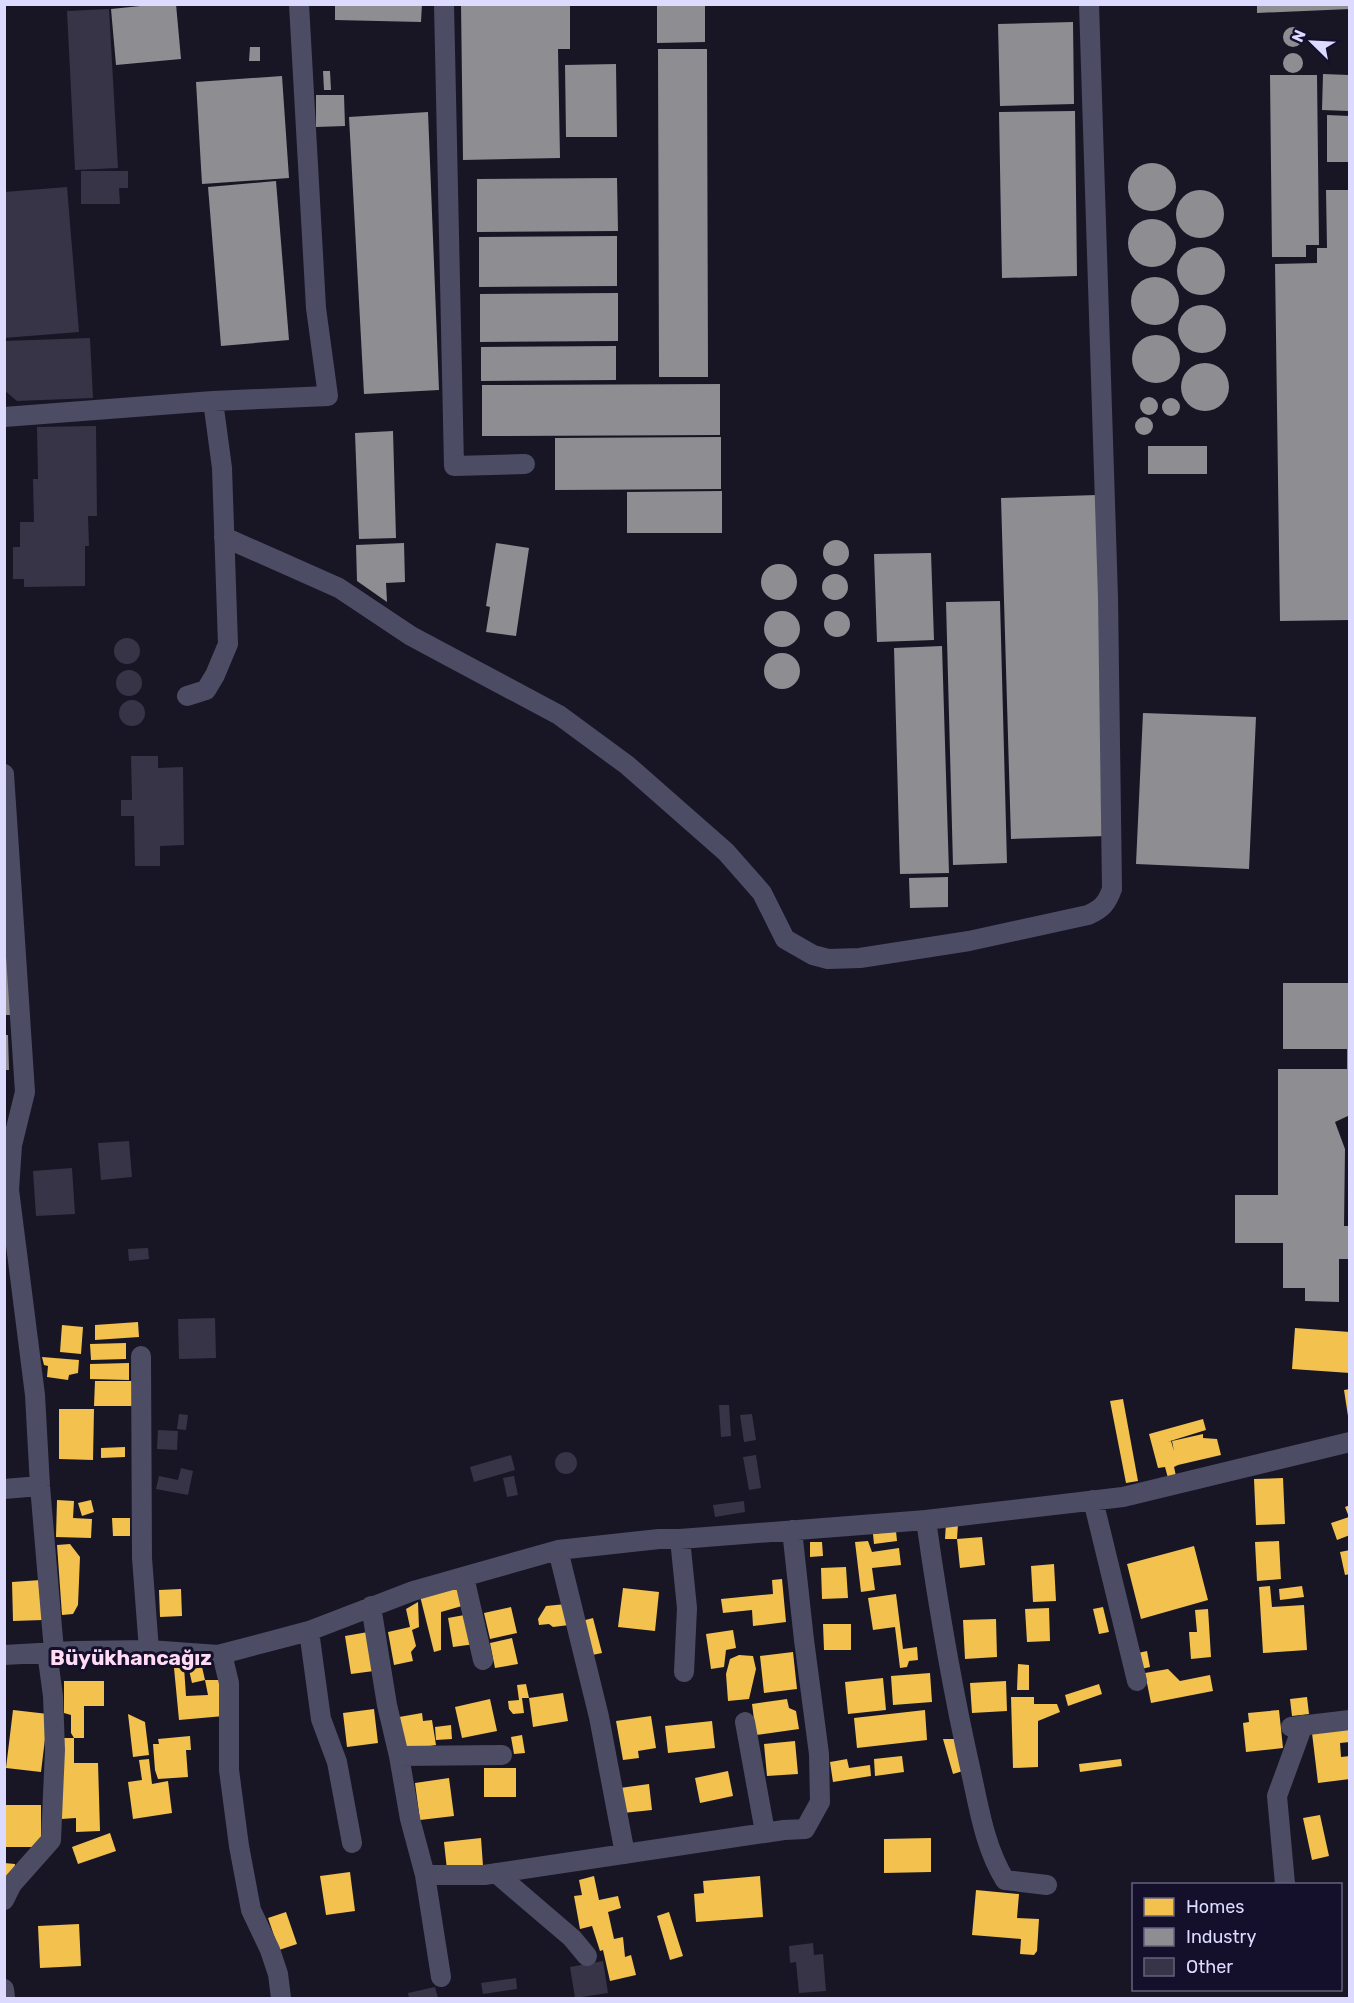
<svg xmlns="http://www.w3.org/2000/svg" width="1354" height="2003" viewBox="0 0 1354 2003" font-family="Rubik,sans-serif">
<rect width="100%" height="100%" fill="#181625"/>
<path fill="#f2c14e" d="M138 1322 139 1337 95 1340V1325Z
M62 1325 83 1327 81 1354 60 1352Z
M1295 1328 1350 1332V1373L1292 1369Z
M126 1343V1359L91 1360 90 1344Z
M42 1357 79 1360 78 1373 69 1375 68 1380 47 1377 48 1366 44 1365Z
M129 1363V1380L90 1379V1364Z
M95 1381H133V1406H94Z
M1350 1389V1416H1348L1344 1390Z
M1123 1399 1138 1481 1126 1483 1110 1401Z
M59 1409H94L93 1460 59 1459Z
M1203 1419 1206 1430 1167 1442 1171 1441 1174 1451 1172 1441 1203 1434V1438L1217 1439 1221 1455 1178 1465 1174 1467 1176 1476 1168 1478 1165 1467 1158 1468 1149 1434Z
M125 1447V1457L101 1458V1448Z
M1283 1478 1285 1524 1256 1525 1254 1479Z
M57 1500 74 1501 73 1518 92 1519 91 1538 56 1537Z
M91 1500 94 1512 82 1516 78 1503Z
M1350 1505V1535L1337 1540 1331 1523 1349 1517 1345 1507Z
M112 1518H130V1536H113Z
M946 1523 958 1524 957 1539 982 1537 985 1565 960 1568 957 1539H945Z
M896 1531 897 1541 874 1544 873 1534Z
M868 1541 872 1552 899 1548 901 1565 872 1568 875 1590 861 1592 855 1542Z
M1279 1541 1281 1579 1257 1581 1255 1542Z
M810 1542H822L823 1556 810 1557Z
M70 1544 80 1557 78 1605 73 1614 62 1615 57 1545Z
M1194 1546 1208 1600 1141 1619 1127 1564Z
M1350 1550V1574L1345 1575 1340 1552Z
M1054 1564 1056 1601 1033 1602 1031 1566Z
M846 1567 848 1598 822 1599 821 1568Z
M782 1579 786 1622 753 1626 752 1610 723 1613 721 1599 773 1594 772 1580Z
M41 1580 43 1620 13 1621 12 1582Z
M1270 1586 1272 1607 1304 1605 1307 1650 1263 1653 1259 1587Z
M1302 1586 1304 1597 1280 1600 1279 1589Z
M458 1587 462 1606 441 1612V1650L434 1652 420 1596Z
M623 1588 659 1592 655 1631 618 1627Z
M181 1589 182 1616 160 1617 159 1590Z
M896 1594 903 1649 917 1647 918 1660 909 1661 907 1667 900 1668 895 1627 873 1630 868 1598Z
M418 1602 419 1627 412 1630 416 1646 411 1652 413 1661 394 1665 388 1632 410 1627 406 1609Z
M566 1604 569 1625 553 1627 549 1624 539 1625 538 1619 546 1606Z
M511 1607 517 1633 490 1639 484 1613Z
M1103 1607 1109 1632 1099 1634 1093 1609Z
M1049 1608 1050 1641 1027 1642 1025 1609Z
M1208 1609 1211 1657 1191 1659 1189 1632H1197L1195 1610Z
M470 1614 475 1644 453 1647 448 1618Z
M593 1618 602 1653 587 1656 578 1622Z
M996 1619 997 1657 965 1659 963 1620Z
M823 1624H851V1650H824Z
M733 1630 736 1648 726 1650 724 1667 711 1669 706 1634Z
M368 1632 374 1671 351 1674 345 1636Z
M512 1638 518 1664 495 1668 490 1643Z
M1147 1651 1150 1667 1141 1669 1138 1653Z
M793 1652 797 1689 764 1693 760 1656Z
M739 1655 753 1656 756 1669 749 1699 728 1701 726 1674 730 1659Z
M1018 1664 1029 1665V1690H1017Z
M184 1667 186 1696 208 1695 205 1680 192 1683 189 1670 202 1667 205 1680H221L224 1716 179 1720 174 1668Z
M1168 1669 1180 1681 1210 1675 1213 1691 1151 1703 1145 1673Z
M930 1673 932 1702 893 1705 891 1676Z
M883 1678 886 1710 848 1714 845 1682Z
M64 1681H104V1706H84V1738H74L71 1733V1715L64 1713Z
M1006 1681 1007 1711 972 1713 970 1683Z
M526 1684 529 1698H522L524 1713 513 1714 509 1709 508 1701 519 1700 517 1685Z
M1099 1684 1102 1694 1068 1706 1065 1695Z
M563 1693 568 1721 533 1727 529 1698Z
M1011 1697H1034V1704H1057L1060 1712 1038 1721V1767L1013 1768Z
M1307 1697 1309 1714 1292 1716 1290 1699Z
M490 1699 497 1731 462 1738 455 1707Z
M787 1699 789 1708 796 1711 799 1729 756 1735 752 1704Z
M374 1709 378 1743 347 1747 343 1713Z
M13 1710 48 1714 41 1772 6 1768Z
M925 1710 927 1740 857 1748 854 1718Z
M1279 1710 1283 1748 1246 1752 1243 1723 1249 1722 1248 1713Z
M422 1713 423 1721 432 1720 436 1745 405 1750 399 1717Z
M128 1714 145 1722 149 1755 133 1757Z
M651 1716 656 1748 638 1751 639 1758 623 1760 616 1721Z
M712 1721 715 1748 668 1753 665 1726Z
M451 1725 452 1739 436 1740 435 1727Z
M1350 1729V1742L1340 1743 1341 1757 1350 1756V1779L1318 1783 1312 1733Z
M522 1735 525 1753 514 1754 511 1737Z
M190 1736 191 1750H186L188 1777 158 1779 155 1770 153 1744H159L158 1739Z
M61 1738H74V1763H98L100 1831 76 1832V1818L61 1819Z
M943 1739H954L963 1771 953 1774Z
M795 1741 798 1774 767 1776 764 1744Z
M902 1756 904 1772 875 1776 874 1759Z
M149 1759 152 1784 168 1781 172 1813 133 1819 128 1782 142 1780 139 1760Z
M847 1759 849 1768 870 1765 871 1776 833 1782 830 1762Z
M1121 1759 1122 1766 1080 1772 1079 1764Z
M484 1768H516V1797H484Z
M728 1771 733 1796 700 1803 695 1778Z
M449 1778 454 1816 420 1820 415 1783Z
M649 1784 652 1810 623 1813 620 1788Z
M4 1805H41V1847H4Z
M1320 1815 1329 1856 1312 1860 1303 1818Z
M110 1833 116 1851 78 1864 72 1847Z
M481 1838 483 1866 447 1870 444 1842Z
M931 1838V1872L884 1873V1839Z
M4 1863 15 1864 14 1879H4Z
M350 1872 355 1911 326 1915 320 1876Z
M594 1876 599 1900 618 1896 621 1908 608 1912 614 1939 623 1937 625 1957 631 1955 636 1975 610 1981 603 1950 600 1951 592 1926 580 1929 574 1896 582 1895 579 1880Z
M760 1876 763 1917 696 1922 694 1894 704 1893 703 1881Z
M976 1890 1019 1894 1017 1918 1039 1919 1037 1951 1034 1955 1020 1954 1021 1939 972 1935Z
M286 1912 297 1944 279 1950 268 1918Z
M669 1912 683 1956 670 1960 657 1916Z
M79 1924 81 1966 40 1968 38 1926Z"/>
<path fill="#8d8d92" d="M160 4H176L181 59 116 65 111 9Z
M335 4H422L421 22 335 20Z
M461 4H570V49H558L560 158 463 160Z
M657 4H705V42L657 43Z
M1257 4H1350V9L1257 13Z
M1073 22 1074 104 1000 106 998 24Z
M1283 37a10 10 0 1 1 20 0a10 10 0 1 1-20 0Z
M250 47H260V61H249Z
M658 49H707L708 377H659Z
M1283 63a10 10 0 1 1 20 0a10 10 0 1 1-20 0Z
M616 64 617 137H566L565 65Z
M323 71H330L331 90H324Z
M1323 74 1349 75V111L1322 110Z
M1270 75H1317L1319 245H1306V257H1272Z
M282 76 289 178 202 184 196 82Z
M316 95H344L345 126 316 127Z
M1075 111 1077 276 1002 278 999 112Z
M428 112 439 390 364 394 349 117Z
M1327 115 1350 116V162H1327Z
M1128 187a24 24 0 1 1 48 0a24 24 0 1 1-48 0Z
M617 178 618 231 477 232V179Z
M276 181 289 340 221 346 208 187Z
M1326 190H1350V620L1280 621 1275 264 1317 263V248H1327Z
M1176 214a24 24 0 1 1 48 0a24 24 0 1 1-48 0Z
M1128 243a24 24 0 1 1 48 0a24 24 0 1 1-48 0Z
M617 236V286L479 287V237Z
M1177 271a24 24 0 1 1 48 0a24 24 0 1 1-48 0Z
M1131 301a24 24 0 1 1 48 0a24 24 0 1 1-48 0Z
M618 293V341L480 342V294Z
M1178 329a24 24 0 1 1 48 0a24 24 0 1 1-48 0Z
M1132 359a24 24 0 1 1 48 0a24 24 0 1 1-48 0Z
M616 346V380L481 381V347Z
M1181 387a24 24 0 1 1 48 0a24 24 0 1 1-48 0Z
M720 384V435L482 436V385Z
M1140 406a9 9 0 1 1 18 0a9 9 0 1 1-18 0Z
M1162 407a9 9 0 1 1 18 0a9 9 0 1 1-18 0Z
M1135 426a9 9 0 1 1 18 0a9 9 0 1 1-18 0Z
M393 431 396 538 359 539 355 433Z
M721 437V489L555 490V438Z
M1148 446H1207V474H1148Z
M722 491V533H627V492Z
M1097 495 1107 836 1011 839 1001 498Z
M823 553a13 13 0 1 1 26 0a13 13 0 1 1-26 0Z
M404 543 405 582 386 583 387 602 357 581 356 545Z
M496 543 529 548 516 636 486 632 490 607 486 606Z
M931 553 934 640 877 642 874 554Z
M761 582a18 18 0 1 1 36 0a18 18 0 1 1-36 0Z
M822 587a13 13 0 1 1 26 0a13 13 0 1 1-26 0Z
M1000 601 1007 863 953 865 946 602Z
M824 624a13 13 0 1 1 26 0a13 13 0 1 1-26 0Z
M764 629a18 18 0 1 1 36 0a18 18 0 1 1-36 0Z
M942 646 949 873 900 874 894 648Z
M764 671a18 18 0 1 1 36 0a18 18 0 1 1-36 0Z
M1143 713 1256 717 1249 869 1136 864Z
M948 877V907L910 908 909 878Z
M4 929 13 1015H4Z
M1283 983H1350V1115L1335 1122 1345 1149 1344 1226H1350V1259H1339V1302L1305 1301V1288H1283V1243H1235V1195H1278V1069H1347V1049H1283Z
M4 1035H8L9 1070H4Z"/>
<path fill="#363446" d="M109 9 118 168 75 170 67 11Z
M81 171H128V188H119L120 204H81Z
M67 187 79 332 4 338V192Z
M90 338 93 398 17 401 4 390V341Z
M96 426 97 516H88L89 546H85V586L24 587V579H13V547H20V522H34L33 479H38L37 427Z
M114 651a13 13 0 1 1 26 0a13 13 0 1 1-26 0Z
M116 683a13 13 0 1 1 26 0a13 13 0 1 1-26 0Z
M119 713a13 13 0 1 1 26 0a13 13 0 1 1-26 0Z
M131 756H158V768L183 767 184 845 160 846V866H135L134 816H121V800H132Z
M129 1141 132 1177 101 1180 98 1143Z
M72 1168 75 1214 36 1216 33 1171Z
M148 1248 149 1259 129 1261 128 1249Z
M215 1318 216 1358 179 1359 178 1319Z
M719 1405H729L731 1436 721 1437Z
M179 1414 188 1415 186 1430 177 1429Z
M752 1414 756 1440 744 1442 740 1415Z
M158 1430 178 1431 177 1450 157 1449Z
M555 1463a11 11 0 1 1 22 0a11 11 0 1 1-22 0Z
M511 1455 515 1470 474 1482 470 1467Z
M756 1455 761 1488 749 1490 743 1457Z
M181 1468 193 1471 188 1495 156 1489 159 1476 178 1480Z
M514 1476 518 1495 507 1497 503 1478Z
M744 1501 745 1512 715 1517 713 1505Z
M813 1943 814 1955 823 1954 826 1991 799 1993 796 1962 790 1963 789 1946Z
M603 1961 608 1993 575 1998 570 1967Z
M516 1978 517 1989 483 1994 481 1983Z
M435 1987 438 1998H409L408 1993Z"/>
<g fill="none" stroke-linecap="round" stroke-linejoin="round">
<path stroke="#4c4c65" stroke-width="20" d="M444 4 454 466 525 464
M4 417 213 401 328 396 316 308 299 4
M224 537 339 588 411 636 559 715 627 765 726 852 762 893 785 939 813 955 828 959 860 958 969 941 1088 915C1102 909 1107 903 1112 889L1108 597 1089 4
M187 696 206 690 215 675 228 644 222 468 213 401
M4 774 25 1092 12 1145 9 1190 35 1395 40 1486 54 1651
M141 1356 142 1558 149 1650
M4 1489 40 1486
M1093 1500 1137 1681
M926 1520C938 1605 952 1688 971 1772 979 1808 985 1848 1005 1880L1047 1885
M680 1539 687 1608 684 1672
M558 1550 599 1717 625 1854
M464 1577 483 1660
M371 1606 387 1705 399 1756 502 1755
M309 1631 321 1719 337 1762 352 1843
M222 1654 229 1683V1770L239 1846 251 1910 270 1950 278 1974 281 1998
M4 1655 75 1651 149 1650 218 1655 309 1631 413 1591 558 1550 659 1539H680L926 1520 1123 1497 1350 1442
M745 1722 765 1832
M1291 1727 1350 1720
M399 1756 410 1819 425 1875H484L784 1830 805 1829 820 1802 819 1754 804 1640 792 1530
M496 1873 572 1938 587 1956
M425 1875 441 1977
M1285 1884 1277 1796 1303 1725
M4 1900 12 1884 51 1840 55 1750 53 1696 47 1652
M4 1989 5 1998"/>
</g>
<g text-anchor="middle" stroke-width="6" stroke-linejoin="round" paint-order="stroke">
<g font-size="21" font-weight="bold" fill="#ffdcf4" stroke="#14102b">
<text x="131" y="1665">Büyükhancağız</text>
</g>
</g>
<rect width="1354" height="2003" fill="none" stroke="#dddaff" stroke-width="12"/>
<rect x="1132" y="1883" width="210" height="108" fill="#14102b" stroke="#646180" stroke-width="1.5"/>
<rect x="1144" y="1898" width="30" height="18" fill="#f2c14e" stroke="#646180" stroke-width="1.5"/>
<text x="1186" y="1913" font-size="18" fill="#dddaff">Homes</text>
<rect x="1144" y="1928" width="30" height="18" fill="#8d8d92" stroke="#646180" stroke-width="1.5"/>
<text x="1186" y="1943" font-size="18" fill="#dddaff">Industry</text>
<rect x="1144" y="1958" width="30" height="18" fill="#363446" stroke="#646180" stroke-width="1.5"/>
<text x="1186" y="1973" font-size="18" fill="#dddaff">Other</text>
<g transform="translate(1312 42) rotate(294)" stroke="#14102b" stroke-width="4.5" paint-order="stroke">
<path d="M0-4.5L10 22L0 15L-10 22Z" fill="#dddaff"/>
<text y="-9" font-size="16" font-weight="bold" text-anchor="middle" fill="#dddaff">N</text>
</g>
</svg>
